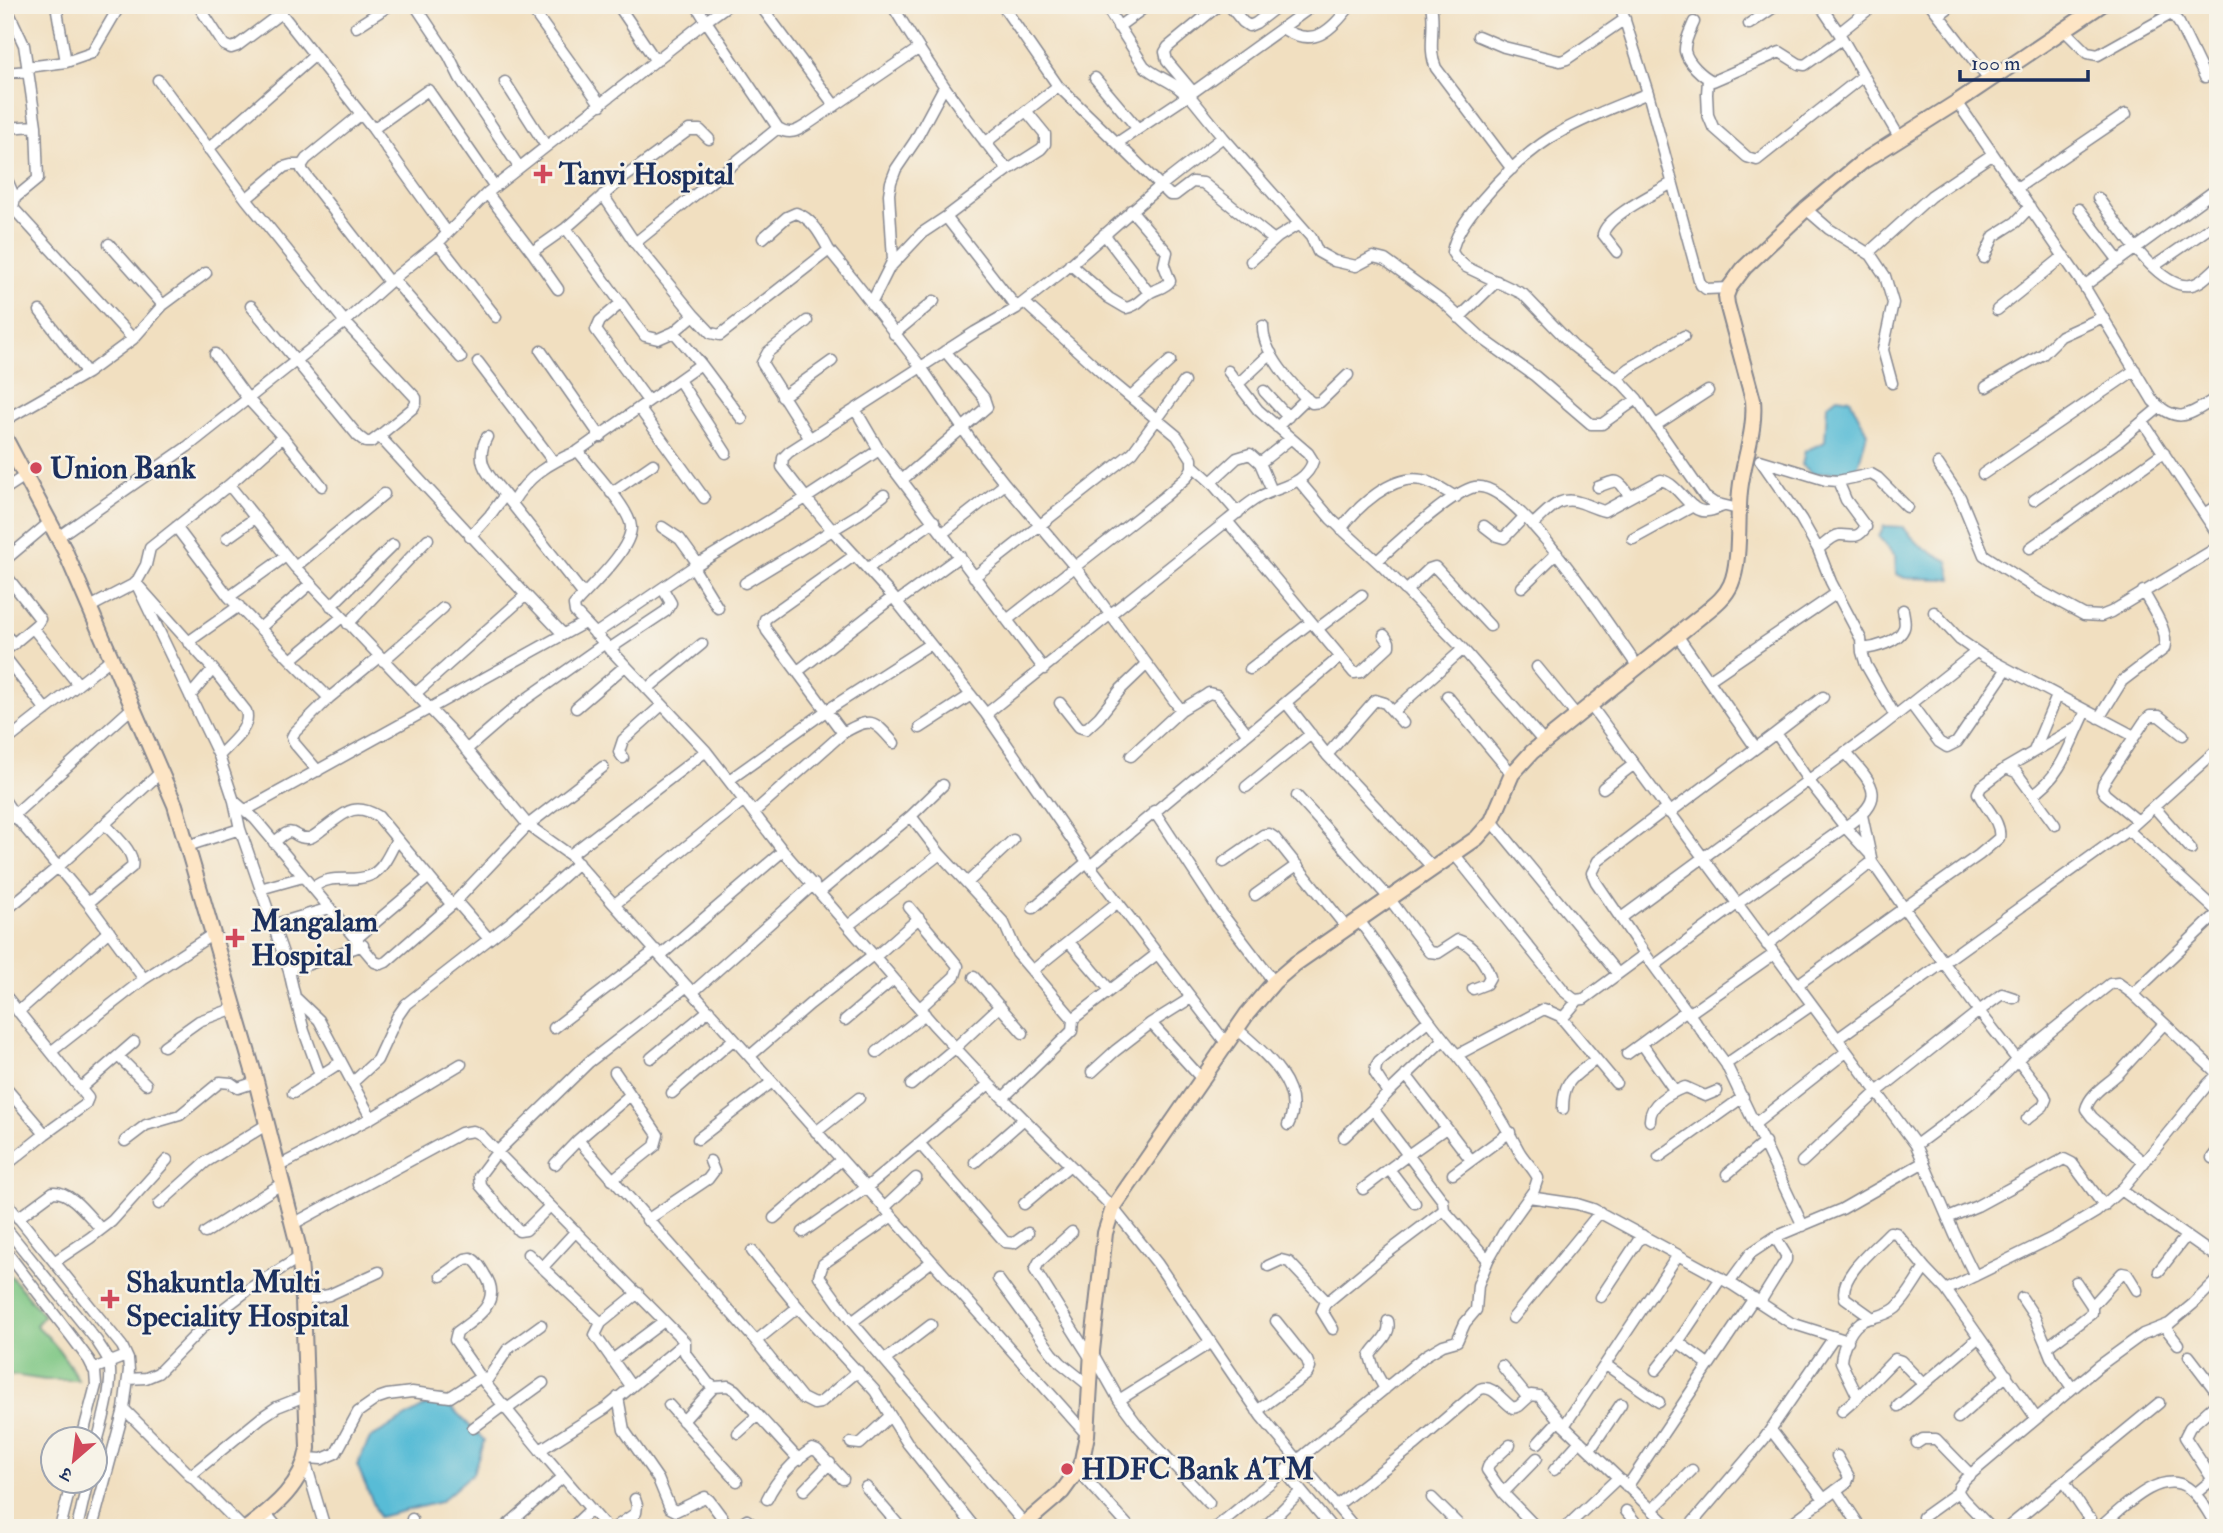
<svg xmlns="http://www.w3.org/2000/svg" width="2223" height="1533" viewBox="0 0 2223 1533" font-family="'IM FELL Double Pica','Noto Serif Devanagari',serif">
<rect width="100%" height="100%" fill="#f7f3e8"/>
<filter id="ink" filterUnits="userSpaceOnUse"><feTurbulence type="fractalNoise" baseFrequency=".0143" numOctaves="2"/><feDisplacementMap in="SourceGraphic" scale="14" xChannelSelector="R" yChannelSelector="G"/><feConvolveMatrix kernelMatrix="1 2 1 2 8 2 1 2 1" color-interpolation-filters="sRGB"/></filter>
<filter id="wash" filterUnits="userSpaceOnUse"><feTurbulence type="fractalNoise" baseFrequency=".00686" numOctaves="4" result="noise"/><feDisplacementMap in="SourceGraphic" scale="28" xChannelSelector="R" yChannelSelector="G"/><feGaussianBlur stdDeviation="1.57" result="paint"/><feColorMatrix in="noise" values="0 0 0 0 0 0 0 0 0 0 0 0 0 0 0 0 0 1.4 0 .05"/><feComposite in="paint" operator="in"/></filter>
<g filter="url(#wash)">
<rect width="100%" height="100%" fill="#f1dfc0"/>
<path fill="#7dc683" stroke="#4c7a70" stroke-width="2" d="M11 1276 44 1316 36 1325C54 1341 67 1359 78 1380H45L5 1374V1278Z"/>
<path fill="#58bcd6" stroke="#3a769a" stroke-width="2" d="M1837 397 1850 399 1867 433 1857 470 1813 474 1802 465 1805 451 1825 442 1827 405Z
M1884 526 1902 527 1922 547 1948 561 1952 579 1905 578 1896 574 1895 556 1879 537Z
M441 1397 484 1440 473 1473 440 1502 379 1517 357 1465 370 1438Z"/>
</g>
<g filter="url(#ink)">
<g fill="none" stroke-linecap="round" stroke-linejoin="round">
<g stroke="#86878f" stroke-width="13">
<path id="street" d="M56 5 66 62
M198 5 224 45 231 48 237 46 281 13 373 129 447 232
M415 5 449 56 460 78 519 167
M529 5 601 105
M618 5 656 61
M760 5 835 106
M892 5C927 63 964 118 1008 170L946 217 1017 308 975 332 921 367 972 442 1005 484 1075 567 1181 710 1206 695 1209 693 1217 695 1247 733
M1002 5 1058 86 1117 143 1189 95 1314 5
M1105 5 1144 66C1157 78 1177 82 1187 97
M1229 5 1243 22 1249 26 1256 23 1279 5
M1431 5C1436 27 1427 48 1436 68L1512 169
M1620 5 1648 93 1699 280 1701 285 1706 289 1729 288
M1820 5 1839 33 1899 137
M1931 5 1989 80
M2165 5 2179 23 2205 77
M10 15 24 45 28 71
M1939 15 1952 5
M1694 22C1691 29 1684 42 1685 51 1687 62 1703 77 1713 81L1780 52 1799 64 1805 65 1842 39
M1749 24 1777 5
M356 27 390 5
M1118 27 1148 5
M1282 28C1314 49 1330 31 1351 5
M2064 30 2087 53 2098 55 2187 5
M1839 33 1874 5
M1478 36 1504 47 1560 61 1567 59 1625 19
M28 67 66 62 92 53 120 5
M5 73 28 71 36 126 38 179 15 198 13 208 133 339 87 373 5 420
M1095 78 1138 129
M1708 79 1707 94 1708 115 1713 127 1747 157 1757 160 1863 76
M158 80 246 199 345 322 416 398V403L413 408 379 436
M505 82 546 146
M1193 92 1167 61 1165 52 1168 47 1219 5
M1648 93C1620 105 1591 115 1564 130 1532 147 1505 173 1482 200 1470 214 1455 233 1452 252L1456 258 1466 267 1523 294 1573 346 1623 384 1637 399 1705 497 1714 503 1738 509
M1957 102 2084 286 2153 401C2180 427 2191 413 2218 397
M360 115 306 159 302 165V170L389 282
M5 128 36 126
M778 128C790 136 797 131 808 124L918 49
M373 129 428 90 495 187
M1223 137 1311 237 1318 252 1334 261 1356 266 1373 257 1385 260 1443 302 1483 339 1535 376 1591 424H1602L1637 399
M985 143 1058 86
M1117 143 1170 195H1175L1192 182 1203 183 1274 240
M208 149 314 56
M1008 170 1041 149 1045 144V134L1027 112
M5 182H8L15 198
M2017 188 2126 114
M487 193 532 252 566 228 622 179 689 130H700L709 139
M603 195 635 243 694 315 674 332 701 364 578 451C590 467 630 509 631 527 631 550 592 585 577 602L574 605 575 612 706 751 783 851 933 1024 989 1084 1113 1208 1157 1263 1261 1416 1355 1528
M2098 198C2116 222 2159 291 2191 285 2202 283 2210 273 2218 266
M246 199 284 167 291 165H302
M1806 209 1829 229 1871 255 1885 276 1893 303 1883 350 1892 383
M2079 209 2119 261
M566 228 645 336 658 339 674 332
M1104 234 1149 293
M763 238 787 217 796 213C812 218 821 235 829 250
M438 243 496 317
M635 243 778 128 706 21 728 5
M109 244 163 305 133 339
M532 252 558 289
M1617 252 1603 234C1608 215 1654 194 1672 183
M1868 253 1931 196 1993 154
M1984 258 1994 236 2016 222 2030 207
M1251 261 1278 237 1299 224
M1070 264 1109 298 1126 308C1138 306 1141 298 1151 292 1158 288 1165 288 1170 281L1164 265 1167 252 1131 210
M892 265 922 233 946 217
M2153 267 2218 222
M393 279 461 358
M2084 286 2218 188
M621 303 600 321 596 330 648 401
M871 304 893 260 889 194 891 182 896 169 915 141 944 87
M163 305 206 273
M1020 305 1062 272 1159 187 1223 137 1189 95
M251 306 358 436 366 442H371L379 436 526 595 415 694
M1997 310 2064 256
M40 311 87 373
M694 315 711 333 720 335 829 250C861 288 890 328 921 367L789 452 783 458 782 467 806 498 879 450
M1459 318 1497 281
M807 321 768 352 762 363 810 439
M1263 326C1262 352 1293 387 1312 403L1320 402 1348 375
M894 334 934 301
M541 351 601 437
M215 354 248 399 283 437 229 485 150 548 146 565 136 583 219 756 234 801 240 829 289 971 295 997 319 1020 371 1118
M478 362 553 461
M701 364 742 419
M1616 379 1630 368 1684 336
M679 380 726 453
M1238 384 1271 353
M1986 387 2043 354 2061 336 2103 317
M1264 391 1288 417
M782 397 832 361
M1131 397 1170 361
M639 408 704 498
M855 409 879 450 1044 669
M2143 422 2218 535
M1656 425 1708 391
M1277 427 1307 398
M283 437 322 486
M487 437C473 463 489 475 505 495
M1760 460 1826 480 1838 481 1871 474 1878 478 1907 507
M1761 461 1801 519 1818 549 1831 582 1861 639 1862 652 1866 665 1895 716
M1260 463 1290 439
M1938 464 1960 497 1984 555 2038 590 2084 615 2101 616 2111 612 2218 547
M1193 466 1211 482 1238 513
M1983 474 2135 370
M902 480 987 407 984 398 945 351
M1299 481 1331 519 1382 566 1463 649 1543 741
M1211 482 1237 458 1250 454 1260 463 1272 491
M229 485 295 567 451 731 528 825 570 855 1087 1435
M1598 487C1618 479 1618 478 1630 497
M5 489 25 476
M611 493 653 464
M2034 500 2119 441 2160 407
M512 503C528 476 549 463 578 451
M2204 514 2218 505
M1227 521C1237 513 1248 503 1259 497 1279 486 1306 485 1313 461L1308 453 1258 410 1228 371
M1532 525C1550 510 1558 494 1582 503 1590 506 1596 509 1604 511L1661 480C1680 484 1689 514 1707 511 1712 511 1718 508 1723 506
M1484 526 1497 536 1504 538 1524 517
M176 527 229 597 291 660
M662 527 680 539 698 564
M1341 529C1357 507 1392 474 1422 480 1434 482 1445 491 1456 497
M943 533 1005 484
M58 537 187 447 345 322 393 279 438 243 487 193 706 21 696 5
M470 537 490 515 505 495 583 594
M227 538 255 518
M1633 539 1693 506
M2030 548 2164 452
M1818 549C1824 545 1832 536 1839 535 1852 534 1856 541 1866 527L1846 500 1838 481
M5 560 50 522
M1377 561C1396 544 1452 491 1475 487 1517 479 1614 634 1638 667
M295 567 384 494
M693 567 718 608
M868 568 934 521
M5 574 40 619 37 624 5 651
M974 577 1133 452 1184 382
M745 583 859 514 884 495
M1522 587 1557 553
M1406 591 1429 569 1435 567 1490 626
M526 595 563 634
M229 597 286 556
M897 602 960 556
M331 606 393 545
M90 607 136 583 213 669 246 711C252 728 229 744 219 756
M1934 612 1960 640 1983 656 2134 736
M1007 620 1164 497 1187 477 1192 468V459L1177 436 1112 382 1025 303
M348 624 428 539
M33 628 78 684
M260 628 310 584
M1317 629 1362 595
M5 634 14 644
M595 634 693 567 806 498 832 530 893 597 986 714 1090 866 1340 657
M1677 635 1756 748
M188 642 239 606
M609 649 666 611 671 603 663 589
M1862 649C1874 648 1899 642 1904 628 1906 623 1904 616 1903 610
M5 657 46 710
M383 661 443 608
M1537 667 1577 716
M1250 669 1311 622
M798 671 893 597
M1709 680 1837 593
M647 689 702 644
M190 696 213 669
M1447 696 1512 774
M329 698 291 660 342 617
M1060 703 1079 727 1086 729 1099 717 1121 689 1147 664
M1287 704 1327 755 1433 868
M1911 704 1939 742 1947 747 1957 742 2006 670
M1591 706 1916 1145 1955 1235 1975 1276
M576 708 625 666
M1393 712 1463 649
M986 714 1227 521 1354 673 1361 672 1389 646V642L1384 635
M2099 718 2122 681 2164 649C2170 631 2151 607 2143 591
M920 728 971 695
M843 733C871 717 873 719 894 743
M1776 733 1823 697
M5 742 112 658
M466 750 519 704 604 644
M2034 751 2057 696
M1845 752C1875 786 1888 798 1845 827L1869 853
M1327 755 1375 700 1385 703 1403 723
M1131 756 1181 710
M623 758 619 752 623 740 662 705
M2006 768 2078 726
M318 771 295 744 292 737 294 733 329 698 379 657
M729 780 826 711 930 644
M1246 787 1311 734
M1603 788 1633 765
M2033 794C2061 778 2072 739 2086 711
M1297 796 1389 898 1429 952 1438 953 1458 940C1472 944 1486 963 1490 977L1486 984 1473 989
M5 801 15 816 88 903 144 979 52 1051
M234 801 255 819 375 962 381 964 386 962 456 901 528 825 603 767
M2154 807 2191 849
M1666 809 1598 861 1592 873 1596 882 1645 954 1726 1064 1803 1226
M246 810 584 623
M1154 811 1219 910 1274 982
M754 812 843 733 767 631 764 624 765 619 855 555
M1862 815 1872 862 1904 908 1979 855 1999 838C2002 822 1985 808 1978 793L1981 787 2006 768 2016 772 2055 825
M911 816 943 785
M1492 821 1618 974
M2138 821 2105 794 2102 789 2103 784 2144 722 2150 716H2159L2183 735
M5 823 133 707
M2128 830 2218 912
M274 843C296 821 291 840 309 838 314 837 319 832 323 829 344 814 353 801 378 816L452 905
M187 846 240 829
M570 855 706 751
M1455 855 1565 992 1575 1000 1584 999 1645 954
M1224 862 1263 835 1269 834 1275 838 1346 927
M1090 866 1226 1043
M967 883 1013 840
M313 888C330 872 352 884 371 875 384 869 391 850 397 839
M260 889 303 877
M820 892 911 816 940 854 1004 923 1017 953 1073 1019 1157 954
M1255 895 1297 865
M456 901 489 939
M88 903 132 867C136 852 114 835 105 824
M615 904 744 800
M909 907 958 966 955 976 920 1008
M1033 908 1087 862
M5 911 58 867 161 772
M1621 918 1881 727 1976 652
M1358 919C1392 964 1420 1013 1457 1055L1544 1009 1560 1016 1616 1083
M272 925 330 908
M849 925 940 854
M357 938 429 877
M1069 942 1110 990
M1767 945 1872 862
M660 956 783 851
M875 957 919 918
M1654 966 1737 904 1845 827 1808 780 1776 733 1669 813
M289 971 363 945
M1032 971 1118 902
M974 977 1023 1033
M144 979 213 934
M1797 985 1904 908 1979 1011 1878 1091 1802 1162
M693 992 814 884
M2133 994 2217 1073
M5 995 88 1098 85 1105 45 1134
M295 997 304 1031 320 1075
M1191 998 1151 1023 1202 1079
M2014 998 2002 994 1979 1011 2044 1094 2046 1099 2043 1106 2027 1119
M18 1012 109 931
M1690 1013 1774 954
M1562 1019 1578 1000
M845 1020 894 979
M554 1028 656 950
M1237 1029C1263 1051 1307 1087 1288 1125
M1837 1039 2128 830 2218 749
M1642 1044 1675 1091
M164 1046 199 1021 235 1008
M877 1052 925 1014
M1627 1054 1687 1010
M118 1056 146 1084
M750 1056 810 1004 873 955
M651 1058 709 1010
M1726 1064 1812 1005
M1092 1072 1115 1051 1151 1023
M1406 1075 1471 1160
M352 1083 377 1060 397 1017 406 1004 511 922 578 863
M911 1085 955 1048 1000 1006
M5 1087 45 1134 5 1166
M81 1088 134 1042
M293 1093 341 1062
M672 1093 734 1039
M1388 1093 1443 1040
M630 1095 578 1140 756 1341 802 1398 814 1404 820 1403 858 1371
M1003 1098 1072 1031 1073 1019
M1563 1109C1563 1079 1573 1078 1595 1060
M1650 1121C1649 1103 1670 1093 1685 1087L1705 1096 1717 1091
M1756 1123 1846 1052
M816 1132 859 1098
M1344 1137 1373 1109
M698 1139 772 1082
M125 1141 146 1125 180 1115 220 1082 231 1083 238 1088 256 1082
M919 1143 1005 1242 1014 1243 1028 1233
M1916 1145 1975 1101 2006 1072 2024 1053 2110 984 2118 983 2133 994 2218 913
M1659 1157 1743 1097
M2212 1158 2218 1150
M975 1162 1024 1119
M2144 1163 2092 1117 2086 1109C2090 1093 2108 1084 2119 1073 2134 1057 2149 1040 2164 1024
M555 1164 578 1140
M277 1167 371 1118 461 1064
M1453 1174 1510 1132
M1727 1174 1765 1142
M612 1180 655 1146 658 1135 615 1072
M1363 1189 1389 1169
M2121 1190 2218 1258
M1529 1197 1577 1204 1593 1209 1678 1255
M5 1201 122 1346 128 1359 129 1370 124 1409 92 1528
M1415 1203 1389 1169 1408 1155 1373 1109 1388 1093 1375 1073 1376 1066 1379 1061 1429 1020
M159 1204 206 1162 266 1125
M1024 1204 1070 1165
M550 1206 526 1230 519 1231 480 1185 479 1176 497 1152 589 1062 687 986
M884 1208 916 1178
M1444 1210 1488 1260
M891 1217 823 1264 819 1276 852 1322 1025 1524
M18 1218 53 1192C72 1191 88 1216 101 1229
M774 1218 841 1160
M1948 1218 1977 1206 2064 1159 2072 1163 2104 1206
M647 1220 708 1179 714 1171 710 1161
M293 1224 461 1133 473 1131 481 1135 497 1152 685 1342 606 1408 540 1450 485 1383 455 1340 457 1332C477 1318 503 1301 485 1275 481 1268 478 1262 471 1258L465 1259 441 1276
M5 1227 97 1341C100 1347 106 1354 108 1360 116 1380 100 1431 94 1453
M803 1232 866 1188 989 1084
M1072 1232 1039 1262 1035 1270 1091 1359
M205 1233 281 1184
M5 1250 71 1336 89 1360 95 1372 96 1385 82 1438
M752 1251 798 1307 875 1391 908 1444 975 1528
M528 1254 601 1323
M54 1262 90 1238 112 1221 167 1160
M1268 1266 1281 1260 1289 1262 1327 1302
M542 1268 576 1231
M2159 1271 2186 1236
M998 1279 1052 1353 1061 1363 1091 1387
M1729 1283 1751 1253 1775 1237 1842 1209 1924 1162
M1601 1297 1642 1235
M2022 1298 2034 1316 2047 1347
M303 1300 329 1295 379 1272
M1760 1302 1786 1260V1255L1775 1237
M2092 1306 2122 1273 2127 1274 2137 1290
M1513 1318 1600 1212
M1873 1318 1845 1298C1838 1278 1872 1250 1885 1237L1890 1232 1896 1233 1925 1268
M852 1322 931 1262
M2164 1326 2178 1344
M1333 1329 1322 1311 1325 1304 1383 1256 1444 1210 1443 1201 1408 1155 1446 1128
M756 1341 798 1307
M685 1342V1353L708 1383 714 1387 728 1386 735 1390 799 1460
M1678 1342 1721 1278
M1092 1352 1119 1400 1139 1427 1209 1503
M2189 1356 2218 1394
M612 1360 664 1321
M885 1360 931 1325
M1606 1365 1659 1402
M1502 1366 1528 1398
M93 1369 126 1356
M1656 1370 1678 1342 1708 1364
M128 1379 146 1378 158 1373 214 1316 252 1287 300 1257
M485 1383 508 1349 541 1325
M631 1386 595 1335 601 1323 638 1293
M2072 1388 2051 1357 2047 1347 2092 1313V1306L2076 1282
M1385 1389 1374 1369 1370 1356C1376 1344 1392 1336 1388 1321
M618 1397 624 1430 658 1479 670 1508 676 1511 705 1497 709 1500 730 1528
M1858 1397 1841 1362C1842 1348 1851 1325 1865 1320 1876 1316 1886 1316 1896 1308 1908 1297 1916 1280 1925 1268L1946 1290
M1119 1400 1210 1343
M669 1405 737 1481
M1898 1406 1979 1337
M124 1409 243 1528
M507 1409 543 1383
M1257 1411 1307 1374 1310 1368 1307 1360 1276 1321
M1842 1411 1858 1397 1895 1359 1901 1361 1923 1384
M1958 1418 2007 1375
M2036 1418 1946 1290 2056 1236 2096 1212 2124 1187 2208 1084 2218 1074
M683 1421 714 1387
M1564 1426 1678 1255 1733 1285 1791 1323 1848 1341
M473 1428 504 1405
M1771 1430 1824 1499
M738 1433 758 1415
M851 1443 860 1444 890 1416
M1538 1443 1559 1420
M1917 1443 1923 1439H1936L1970 1474
M1510 1445 1489 1464 1487 1470 1503 1493 1537 1528
M540 1450 607 1528
M1590 1450 1621 1404
M307 1458 322 1459 336 1453 358 1412 378 1398 387 1395 412 1392 450 1397 481 1377
M306 1464 325 1528
M1078 1470 1130 1528
M1554 1470 1580 1441
M1285 1472 1332 1528
M190 1476 262 1417 277 1407 305 1396
M2213 1480 2185 1437 2190 1427 2218 1402
M2064 1481 2095 1528
M866 1487 901 1528
M1627 1487 1754 1298
M804 1490 830 1463
M1836 1490 1861 1528
M1503 1493 1537 1458
M2195 1494 2218 1475
M1432 1498 1462 1528
M767 1499C776 1480 794 1460 812 1449L817 1451 843 1479
M1336 1506 1416 1444 1480 1389C1493 1384 1502 1401 1513 1408L1519 1406 1531 1395 1539 1396 1564 1426 1671 1528
M1652 1510 1692 1470
M1626 1511 1640 1528
M266 1514 278 1528
M1923 1517 1958 1492
M60 1528 72 1480
M77 1528 88 1480
M411 1528 412 1519
M504 1528 563 1477
M571 1528 591 1509
M614 1528 636 1513 637 1505 635 1499
M735 1528 747 1520 757 1528
M1215 1528 1426 1355 1443 1345 1457 1341 1465 1323 1476 1310 1478 1285 1488 1260 1504 1232 1534 1190 1538 1178C1533 1168 1525 1161 1519 1151 1501 1117 1482 1086 1457 1055
M1264 1528 1301 1491
M1565 1528 1618 1478
M1688 1528 1764 1439 1834 1337
M1785 1528 1847 1482 1849 1477 1837 1456
M1991 1528 1963 1499 1958 1492 1959 1487 1965 1479 2099 1366 2143 1334 2169 1324 2193 1304 2218 1279
M2007 1528 2159 1403
M2080 1528 2091 1519
M2099 1528C2120 1511 2160 1467 2188 1488 2201 1497 2209 1515 2218 1528"/>
</g>
<g stroke="#86878f" stroke-width="18">
<path id="secondary" d="M5 438 65 551 175 805 255 1077 299 1249 303 1300 308 1448C303 1484 275 1507 247 1528
M1020 1528 1062 1492 1078 1470 1082 1460 1087 1435 1092 1351 1105 1233 1113 1208 1247 1014 1274 982 1295 964 1477 838 1492 821 1512 774 1532 752 1706 612C1716 604 1726 596 1731 584 1741 561 1737 517 1740 491 1743 460 1756 432 1753 400L1727 304 1726 296 1729 288 1744 268 1806 209 1862 162 1957 102 2101 5"/>
</g>
<use href="#street" stroke="#fff" stroke-width="10"/>
<use href="#secondary" stroke="#fde5c5" stroke-width="14"/>
</g>
</g>
<g fill="#d1495b" stroke="#f7f3e8" stroke-width="2.5">
<path d="M539.5 163.5h7v7h7v7h-7v7h-7v-7h-7v-7h7z"/>
<circle cx="36" cy="468" r="7"/>
<path d="M231.5 927.5h7v7h7v7h-7v7h-7v-7h-7v-7h7z"/>
<path d="M106.5 1288.5h7v7h7v7h-7v7h-7v-7h-7v-7h7z"/>
<circle cx="1067" cy="1469" r="7"/>
</g>
<g text-anchor="middle" stroke-width="5" stroke-linejoin="round" paint-order="stroke">
<g font-size="30" font-weight="bold" fill="#1b2f5e" stroke="#f7f3e8" text-anchor="start">
<text x="559" y="184">Tanvi Hospital</text>
<text x="50" y="478">Union Bank</text>
<text x="251" y="931">Mangalam<tspan x="251" dy="34">Hospital</tspan></text>
<text x="126" y="1292">Shakuntla Multi<tspan x="126" dy="34">Speciality Hospital</tspan></text>
<text x="1081" y="1479">HDFC Bank ATM</text>
</g>
</g>
<rect width="2223" height="1533" fill="none" stroke="#f7f3e8" stroke-width="28"/>
<g transform="translate(74 1460) rotate(208)"><circle r="33" fill="#f7f3e8" stroke="#9fa5b1" stroke-width="2"/>
<path d="M0-5L12 26L0 18L-12 26Z" fill="#d1495b"/>
<text y="-10" font-size="19" font-weight="bold" text-anchor="middle" fill="#1b2f5e">उ</text>
</g>
<path d="M1960 70v10h128v-10" fill="none" stroke="#1b2f5e" stroke-width="3.5"/>
<text x="1971" y="70" font-size="21" fill="#1b2f5e" stroke="#f7f3e8" stroke-width="5" paint-order="stroke">100 m</text>
</svg>
